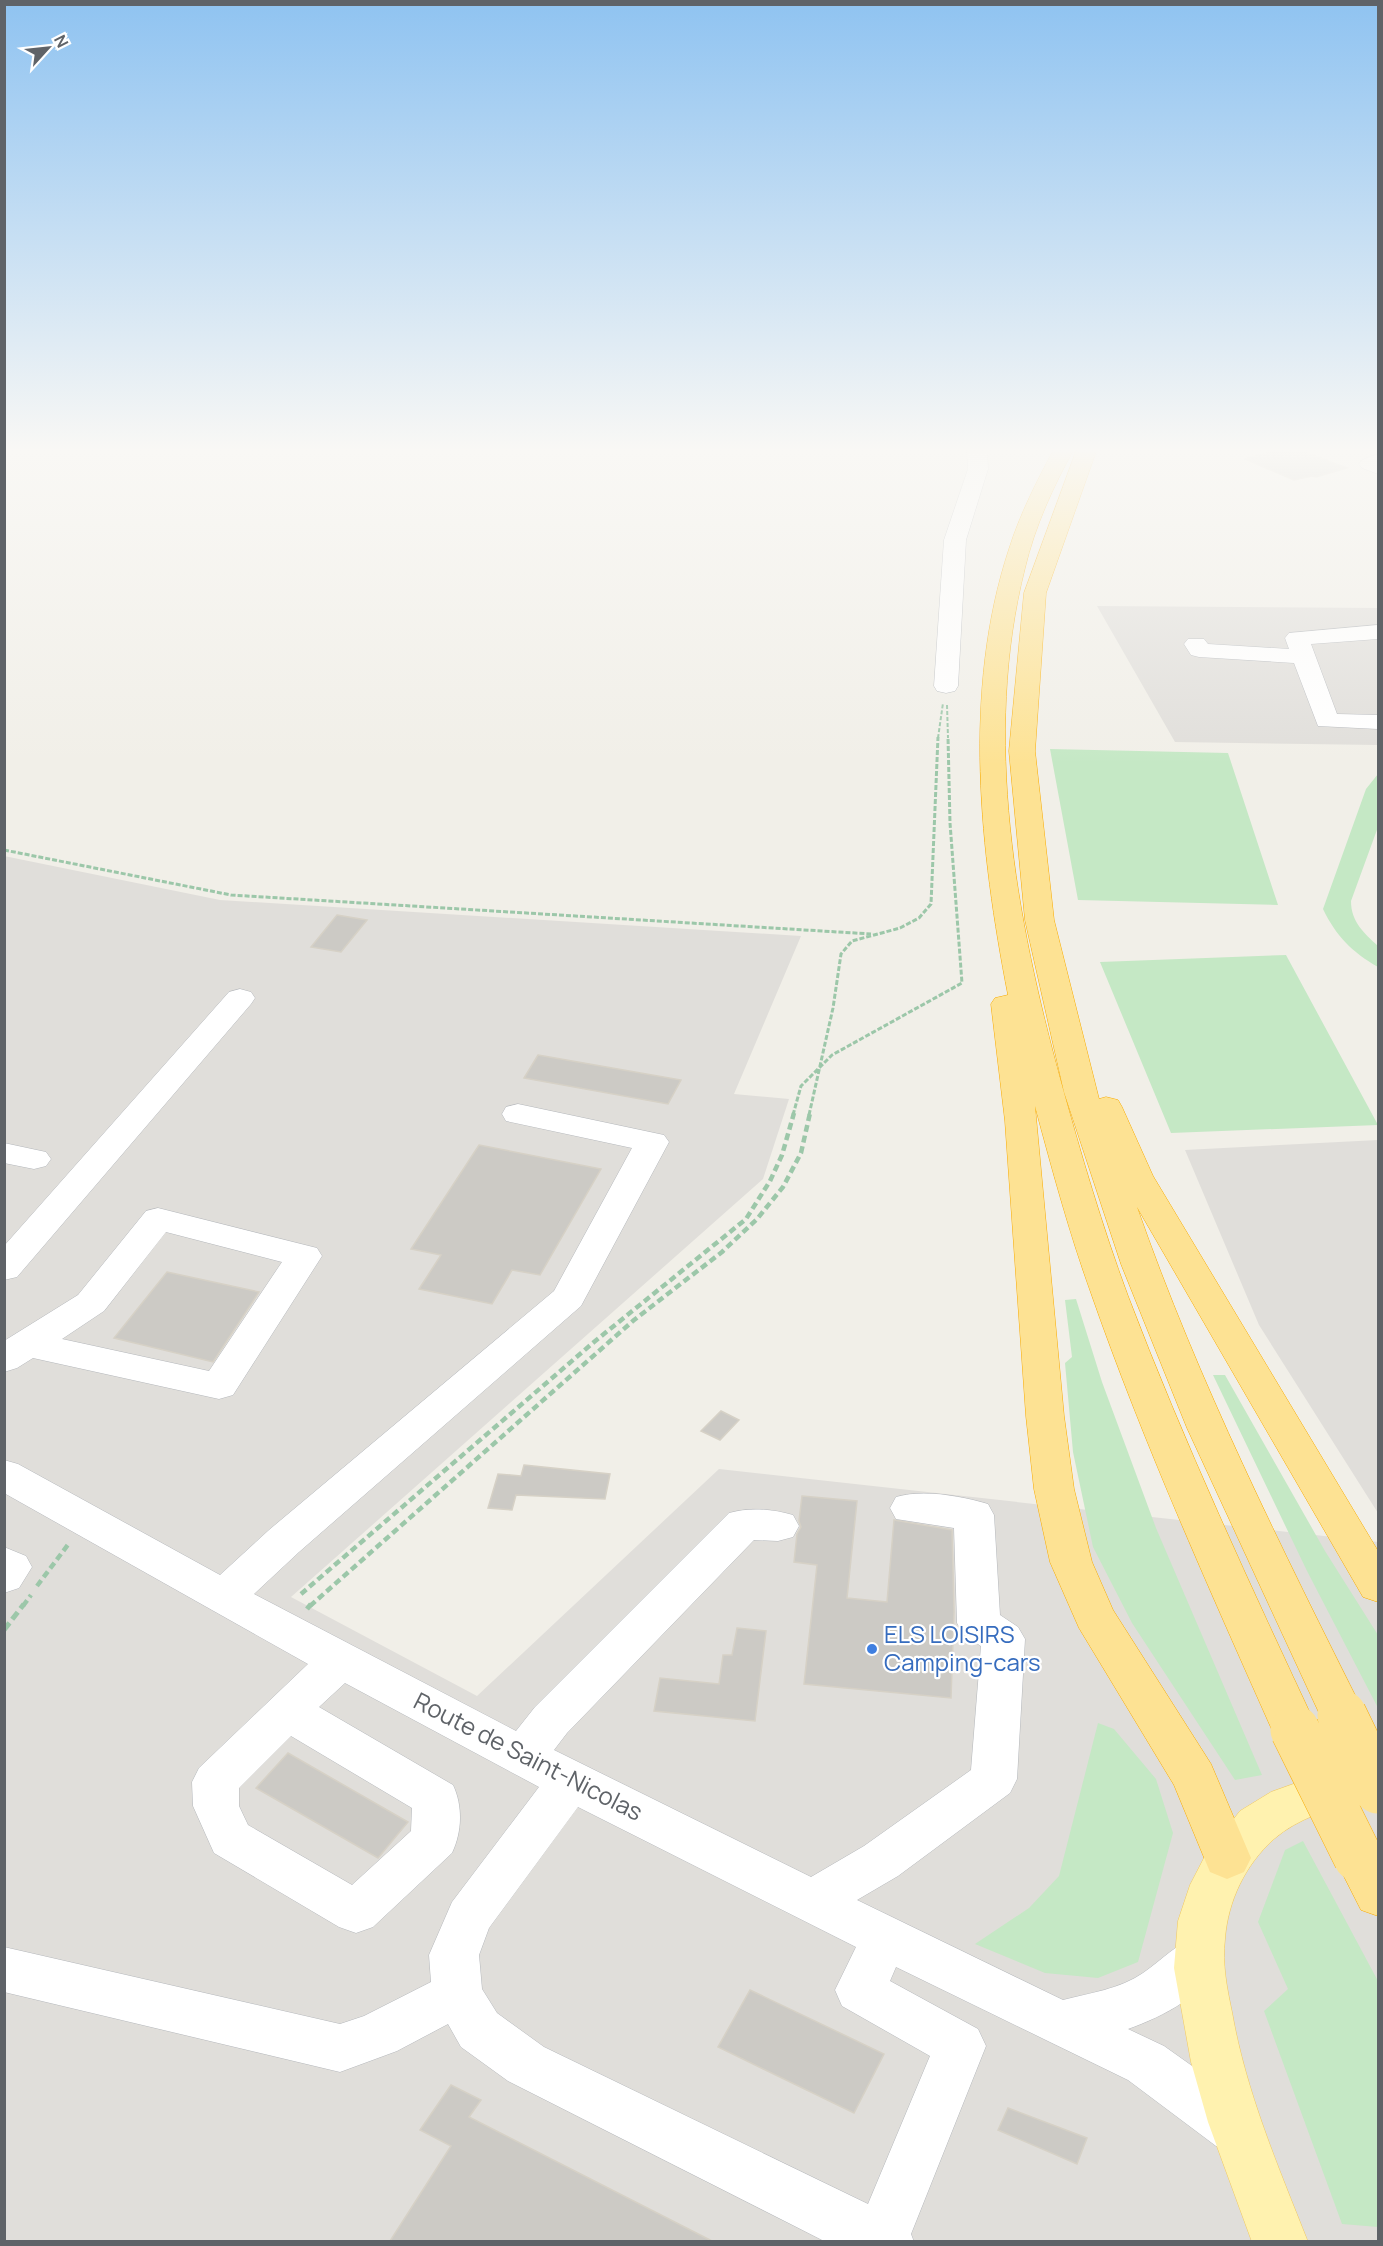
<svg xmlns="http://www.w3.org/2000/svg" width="1383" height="2246" viewBox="0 0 1383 2246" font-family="Manrope,sans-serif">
<rect width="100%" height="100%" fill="#f1efe8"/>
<path fill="#e0deda" d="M1097 606 1378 608V745L1175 742Z
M4 856 220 900 801 936 734 1094 789 1099 763 1179 291 1597 477 1696 719 1469 1378 1542V2241H5Z
M1378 1140V1513L1259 1325 1185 1150Z"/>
<path fill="#c5e8c5" d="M1050 749 1228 753 1278 905 1078 900Z
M1378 774V827L1351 901C1351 922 1364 933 1378 946V967C1352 952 1336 936 1323 909L1366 789Z
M1286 955 1378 1125 1171 1133 1100 962Z
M1076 1299 1102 1382 1156 1528 1262 1775 1235 1780 1132 1623 1093 1547 1073 1452 1065 1363 1072 1357 1065 1300Z
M1213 1375H1225L1325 1551 1378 1635V1708L1307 1571Z
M1098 1723 1114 1729 1156 1779 1173 1833 1138 1962 1098 1978 1045 1973 975 1944 1029 1908 1059 1876Z
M1303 1841 1378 1981V2227L1342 2224 1264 2011 1288 1989 1258 1922 1285 1850Z"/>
<path fill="#cccac5" stroke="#d6d1c6" stroke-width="1.5" d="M1280 449H1296L1347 468 1316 477 1312 476 1294 480 1245 459Z
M337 915 367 920 341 952 311 947Z
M538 1055 681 1080 668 1104 524 1078Z
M479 1145 601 1169 540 1275 512 1270 492 1304 419 1289 441 1255 411 1249Z
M167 1272 259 1292 213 1362 114 1338Z
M721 1411 739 1420 720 1440 701 1431Z
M524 1465 610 1474 605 1499 516 1495 512 1510 488 1508 498 1474 521 1476Z
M802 1496 857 1501 847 1598 887 1602 894 1520 952 1530 954 1612 951 1698 804 1684 817 1565 794 1562 797 1534 801 1527 799 1521Z
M737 1628 766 1631 755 1721 654 1711 660 1678 719 1684 723 1655H732Z
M288 1753 408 1822 378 1858 256 1788Z
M750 1990 884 2054 854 2113 718 2047Z
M451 2085 481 2100 469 2117 712 2241H390L451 2146 420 2130Z
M1008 2108 1087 2138 1077 2164 998 2130Z"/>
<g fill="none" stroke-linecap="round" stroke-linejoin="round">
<g stroke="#b5b8bc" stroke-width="1">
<path id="minor" d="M967 449H987L988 469 966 540 958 686 955 691 946 693 937 691 934 686 944 540 968 469Z
M1378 454V474L1362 468 1359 464 1362 460Z
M1378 625V639L1311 644 1337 714 1378 715V729L1318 726 1294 663 1199 657 1191 655 1184 644 1188 639H1204L1208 644 1289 649 1285 638 1289 633Z
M240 989 251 992 255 998 251 1004 17 1277 4 1280V1246L229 992Z
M518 1104 664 1135 669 1142 581 1306 299 1552 254 1594 516 1731 535 1707 729 1513C750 1507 772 1509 793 1515L799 1526 793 1537 778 1541 754 1540 567 1733 554 1750 811 1877 864 1846 971 1770 981 1646 964 1635 957 1623 954 1528 896 1519 890 1508 896 1497C923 1489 961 1496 988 1504L994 1515 1000 1615 1018 1627 1025 1639 1017 1779 1010 1793 898 1876 857 1900 1063 2000C1090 1993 1120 1989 1143 1973 1163 1959 1176 1944 1198 1936L1216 1942 1223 1958C1206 1995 1164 2016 1128 2029L1164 2046 1254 2110 1262 2128 1254 2146 1235 2153 1216 2146 1128 2080 896 1967 890 1981 978 2029 986 2046 911 2234 914 2242H826L508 2081 461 2047 448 2024 397 2051 340 2072 4 1992V1947L340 2024 364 2016 431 1982 429 1955 452 1902 539 1787 345 1683 319 1707 453 1785C463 1806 462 1832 452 1853L373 1927 356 1933 339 1927 214 1853 193 1806 192 1782 199 1768 308 1664 4 1493V1460L18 1464 220 1575 269 1530 554 1291 632 1148 506 1121 502 1114 506 1107ZM291 1736 412 1808 411 1831 352 1885 248 1825 239 1806V1788ZM578 1807 856 1947 835 1990 842 2006 930 2056 868 2204 544 2047 497 2013 482 1989 479 1955 489 1928Z
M4 1143 46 1152 51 1159 46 1166 34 1169 4 1163Z
M158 1208 317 1248 322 1256 233 1395 219 1399 33 1358 17 1368 4 1372V1341L78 1295 146 1211ZM166 1232 282 1262 209 1371 62 1339 104 1311Z
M4 1547 26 1556 32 1567 19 1588 4 1593Z"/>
</g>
<g stroke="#f2c960" stroke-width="1">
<path id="major" d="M1344 1766 1360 1771 1367 1785 1360 1799C1331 1809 1298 1818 1274 1839 1245 1865 1228 1901 1225 1939 1222 1964 1227 1988 1232 2012 1246 2092 1278 2166 1308 2242H1252L1208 2122 1191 2062 1174 1968 1178 1921 1190 1885 1206 1854 1240 1811 1271 1792Z"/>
</g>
<g stroke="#f9ab00" stroke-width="1">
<path id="highway" d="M1054 449H1074C1053 487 1035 526 1025 568 982 737 1016 918 1061 1082 1081 1154 1102 1226 1128 1296 1184 1443 1251 1587 1318 1730L1311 1743 1295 1748 1279 1743 1272 1730C1208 1586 1143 1442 1091 1293 1069 1232 1052 1169 1035 1106L1064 1416 1074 1489 1092 1562 1113 1610 1211 1764 1251 1858 1244 1872 1227 1879 1210 1872 1174 1785 1079 1628 1050 1562 1034 1489 1026 1416 1005 1121 991 1004 995 998 1008 995C980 851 962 692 1009 549 1020 514 1037 481 1054 449Z
M1077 449H1097L1046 593 1035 751 1054 920 1099 1099 1106 1097 1118 1100 1122 1107 1153 1176 1378 1551V1602L1363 1597 1137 1207C1198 1382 1282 1549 1365 1715L1358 1728 1342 1733 1326 1728 1187 1428 1121 1264 1064 1092 1025 920 1009 751 1024 593Z
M1358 1837 1375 1843 1378 1849V1916L1361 1910 1334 1857 1341 1843Z"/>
</g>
<path stroke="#9cc7a9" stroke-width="2" stroke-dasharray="4 2" stroke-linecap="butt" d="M947 705 948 738
M938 738 943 703"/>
<path stroke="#9cc7a9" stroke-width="3" stroke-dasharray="5 2" stroke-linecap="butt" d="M4 850 231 895 871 934
M793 1115 801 1086 832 1055 962 983 950 823 948 737
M809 1115 833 1008 841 954 852 941 900 928 919 918 931 904 938 737"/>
<path stroke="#9cc7a9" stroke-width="4.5" stroke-dasharray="7 4" stroke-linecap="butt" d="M37 1586 70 1542
M301 1594 594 1342 746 1219 770 1181 782 1155 794 1113
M23 1606 31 1595
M310 1606 634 1320 722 1252 757 1219 783 1187 801 1153 810 1113"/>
<path stroke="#9cc7a9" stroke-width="5" stroke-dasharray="9 4.5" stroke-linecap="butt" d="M307 1609 311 1604
M4 1630 24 1604"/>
<use href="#minor" fill="#fff" fill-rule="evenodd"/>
<use href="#major" fill="#fff2af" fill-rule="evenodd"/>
<use href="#highway" fill="#fde293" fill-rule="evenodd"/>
<g stroke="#f9ab00" stroke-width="50" stroke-linecap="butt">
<path id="highway-bridge" d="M1342 1715 1378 1789
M1295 1730 1358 1857"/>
</g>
<use href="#highway-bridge" stroke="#fde293" stroke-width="49"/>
</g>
<linearGradient id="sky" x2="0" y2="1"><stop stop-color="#8fc3f1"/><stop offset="0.59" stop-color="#f9f8f5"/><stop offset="1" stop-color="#f9f8f5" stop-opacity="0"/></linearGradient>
<rect width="1383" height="764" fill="url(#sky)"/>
<circle fill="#3f7fe0" stroke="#fff" stroke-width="2" cx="872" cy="1649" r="6"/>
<g text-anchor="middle" stroke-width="4.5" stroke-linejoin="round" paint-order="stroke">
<g font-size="24" fill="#366cbe" stroke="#fff" text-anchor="start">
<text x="884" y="1643">ELS LOISIRS<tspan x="884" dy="28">Camping-cars</tspan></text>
</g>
<g font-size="24" fill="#5f6368" stroke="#fff">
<text transform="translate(528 1757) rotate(27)" y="8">Route de Saint-Nicolas</text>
</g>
</g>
<rect width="1383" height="2246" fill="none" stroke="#5f6368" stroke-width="12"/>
<g transform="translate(48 48) rotate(63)" stroke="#ffffff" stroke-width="4.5" paint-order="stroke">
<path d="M0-4.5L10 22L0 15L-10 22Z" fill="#5f6368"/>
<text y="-9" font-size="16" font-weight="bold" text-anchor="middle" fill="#5f6368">N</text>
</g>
</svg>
